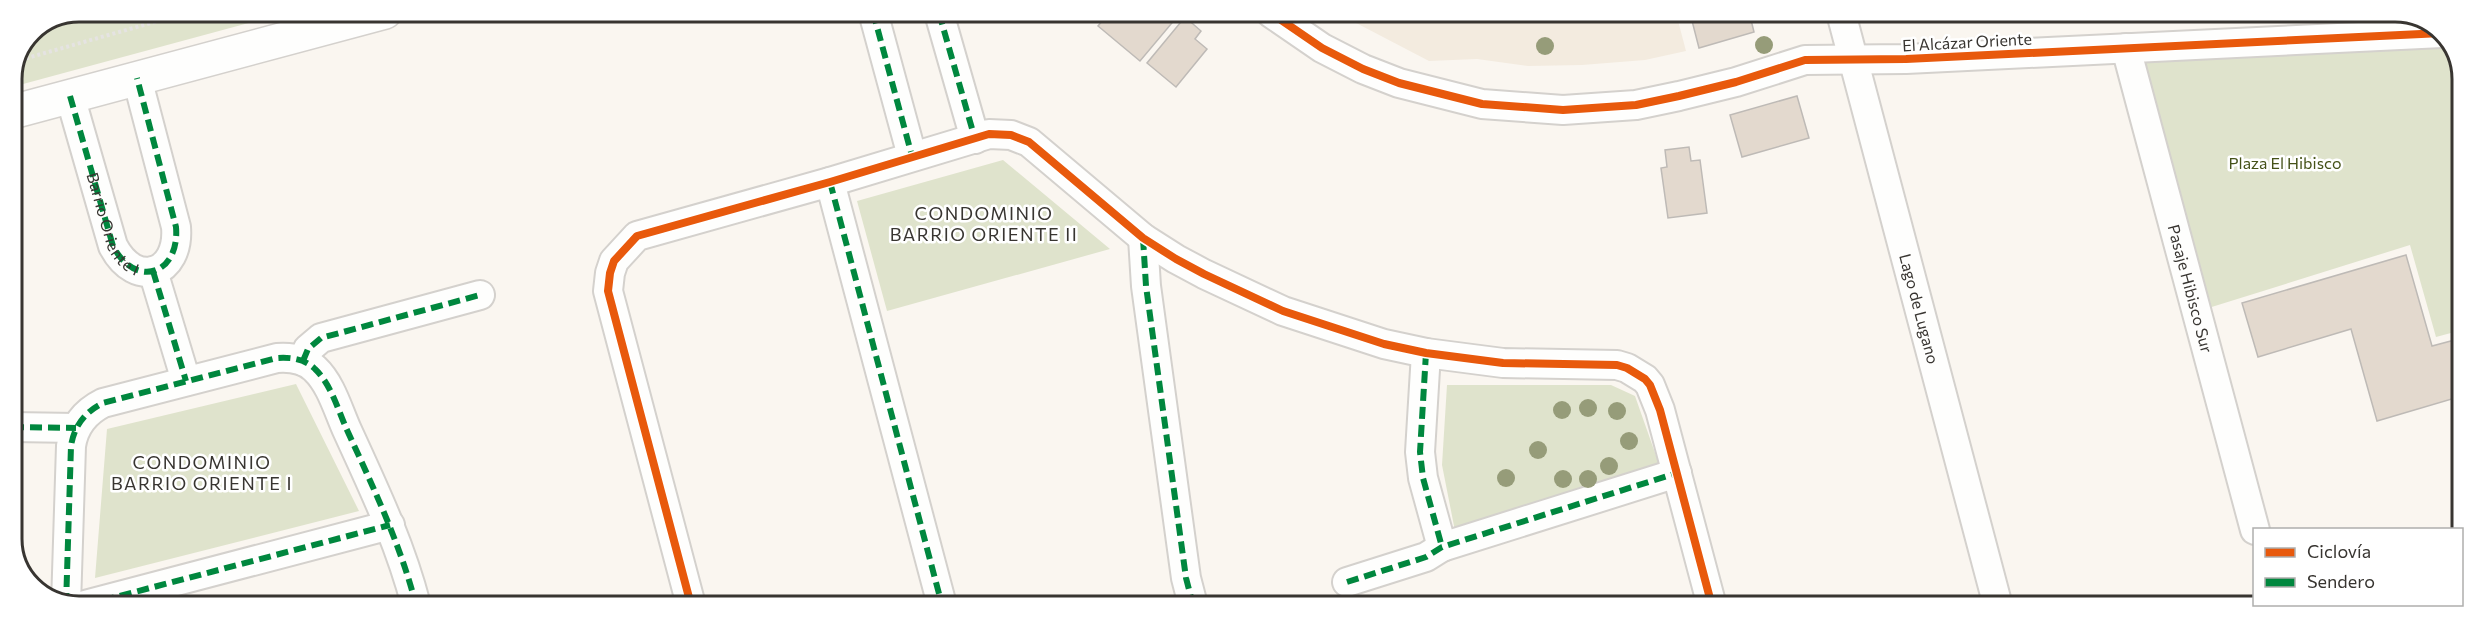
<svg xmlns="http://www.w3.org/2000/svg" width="2475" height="618" viewBox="0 0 2475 618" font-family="Commissioner,sans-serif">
<rect width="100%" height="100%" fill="#faf6f0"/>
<path fill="#f3ebdf" d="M1337 13H1676L1686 51 1645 60 1582 65 1528 66 1477 59 1429 61Z"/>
<path fill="#dfe3cc" d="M80 12H289L12 87V79L32 32Z
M2448 40 2463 75 2462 330 2436 337 2410 245 2202 310 2137 57Z
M1003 160 1110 249 887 311 857 201Z
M296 384 359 511 95 578 107 429Z
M1447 385H1611L1635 396 1660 467 1455 531 1442 465Z"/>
<path fill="#e3d9ce" stroke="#bebab6" stroke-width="1.5" d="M1109 13H1171L1177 17 1140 61 1098 26Z
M1690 13H1771V14L1751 20 1754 32 1699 48Z
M1185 17 1201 31 1195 39 1207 49 1176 87 1147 63Z
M1797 96 1809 138 1742 157 1730 115Z
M1689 147 1691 161 1700 160 1707 213 1668 218 1661 168 1667 167 1665 150Z
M2406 255 2432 346 2462 338V396L2377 421 2351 329 2258 357 2242 303Z"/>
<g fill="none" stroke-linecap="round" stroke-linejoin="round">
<g stroke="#d4d1cd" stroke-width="32">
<g id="minor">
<path d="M873 12 912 156"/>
<path d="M939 13 975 139"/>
<path d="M1271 13 1322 48 1363 69 1399 83 1482 104 1563 110 1636 105 1679 96 1736 82 1805 60 1906 59 2442 33"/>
<path id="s1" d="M1841 13 1998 606"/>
<path id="s2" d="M2126 48 2255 530"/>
<path d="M70 96 113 246C136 290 180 274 176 227L137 78"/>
<path d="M830 182 942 605"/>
<path d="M1143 238 1146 286 1186 578 1193 605"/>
<path d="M153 271 186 381"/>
<path d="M1426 353 1420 452 1423 478 1442 547"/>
<path d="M303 361 308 349 321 338 480 295"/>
<path d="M12 427 76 428"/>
<path d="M1347 582 1426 557 1442 547 1677 473"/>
<path d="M66 605 71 446C74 426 85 412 103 403L277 358C291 357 305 359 315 369 331 384 338 410 347 430 373 487 400 543 416 605"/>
<path d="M85 605 390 525"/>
<path d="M691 605 608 291 610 273 614 261 637 236 830 182 989 134 1011 135 1029 142 1143 238 1176 259 1204 274 1283 311 1384 344 1426 353 1503 363 1617 365 1627 368 1645 379 1650 385 1660 410 1712 606"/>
<path d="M2271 606V604"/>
</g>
</g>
<g stroke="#d4d1cd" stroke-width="36">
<path id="tertiary" d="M12 112 385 12"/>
</g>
<path stroke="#e5e3e2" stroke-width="4" stroke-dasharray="3 3" stroke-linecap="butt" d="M20 60 190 12"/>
<use href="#minor" stroke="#fefefd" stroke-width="28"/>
<use href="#tertiary" stroke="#fefefd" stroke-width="33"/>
<g stroke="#00873e" stroke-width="6" stroke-dasharray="12 6" stroke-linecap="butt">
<path d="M873 12 912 156"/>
<path d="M939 13 975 139"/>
<path id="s3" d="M70 96 113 246C136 290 180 274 176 227L137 78"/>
<path d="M830 182 942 605"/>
<path d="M1143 238 1146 286 1186 578 1193 605"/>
<path d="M153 271 186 381"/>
<path d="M1426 353 1420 452 1423 478 1442 547"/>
<path d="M303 361 308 349 321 338 480 295"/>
<path d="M12 427 76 428"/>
<path d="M1347 582 1426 557 1442 547 1677 473"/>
<path d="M66 605 71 446C74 426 85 412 103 403L277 358C291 357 305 359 315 369 331 384 338 410 347 430 373 487 400 543 416 605"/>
<path d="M85 605 390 525"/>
<path d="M2271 606V604"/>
</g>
<g stroke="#fff" stroke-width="11">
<path id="cycleway" d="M1271 13 1322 48 1363 69 1399 83 1482 104 1563 110 1636 105 1679 96 1736 82 1805 60 1906 59 2442 33
M691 605 608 291 610 273 614 261 637 236 830 182 989 134 1011 135 1029 142 1143 238 1176 259 1204 274 1283 311 1384 344 1426 353 1503 363 1617 365 1627 368 1645 379 1650 385 1660 410 1712 606"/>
</g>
<use href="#cycleway" stroke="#e8590c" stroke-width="8"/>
</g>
<g fill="#969c79">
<circle cx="1764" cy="45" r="9"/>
<circle cx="1545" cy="46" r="9"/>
<circle cx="1588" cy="408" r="9"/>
<circle cx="1562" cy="410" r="9"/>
<circle cx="1617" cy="411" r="9"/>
<circle cx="1629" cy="441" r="9"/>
<circle cx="1538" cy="450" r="9"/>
<circle cx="1609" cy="466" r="9"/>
<circle cx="1506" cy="478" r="9"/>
<circle cx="1563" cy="479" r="9"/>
<circle cx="1588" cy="479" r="9"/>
</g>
<g text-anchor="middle" stroke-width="5" stroke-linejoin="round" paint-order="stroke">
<g font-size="16" fill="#383531" stroke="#fff">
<text transform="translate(1967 42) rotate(-3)" y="6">El Alcázar Oriente</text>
<text dy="6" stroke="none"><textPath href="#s3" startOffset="136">Barrio Oriente I</textPath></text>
<text dy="6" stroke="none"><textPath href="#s2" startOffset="249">Pasaje Hibisco Sur</textPath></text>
<text dy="6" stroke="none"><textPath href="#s1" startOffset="306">Lago de Lugano</textPath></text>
</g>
<g font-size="16" fill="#455218" stroke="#fff">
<text x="2285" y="169">Plaza El Hibisco</text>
</g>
<g font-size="18" letter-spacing="1.5" fill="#383531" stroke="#fff">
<text x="984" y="220">CONDOMINIO<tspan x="984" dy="21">BARRIO ORIENTE II</tspan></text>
<text x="202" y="469">CONDOMINIO<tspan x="202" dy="21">BARRIO ORIENTE I</tspan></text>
</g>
</g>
<path d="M0 0H2475V618H0ZM79 22H2395A57 57 0 0 1 2452 79V539A57 57 0 0 1 2395 596H79A57 57 0 0 1 22 539V79A57 57 0 0 1 79 22Z" fill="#fff" fill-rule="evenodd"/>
<path fill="none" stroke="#383531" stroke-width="3" d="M79 22H2395A57 57 0 0 1 2452 79V539A57 57 0 0 1 2395 596H79A57 57 0 0 1 22 539V79A57 57 0 0 1 79 22Z"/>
<rect x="2253" y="528" width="210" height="78" fill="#ffffff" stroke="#afaead" stroke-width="1.5"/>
<rect x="2265" y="548" width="30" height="9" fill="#e8590c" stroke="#afaead" stroke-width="1.5"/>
<text x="2307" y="558" font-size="18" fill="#383531">Ciclovía</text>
<rect x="2265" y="578" width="30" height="9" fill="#00873e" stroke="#afaead" stroke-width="1.5"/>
<text x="2307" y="588" font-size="18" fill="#383531">Sendero</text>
</svg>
